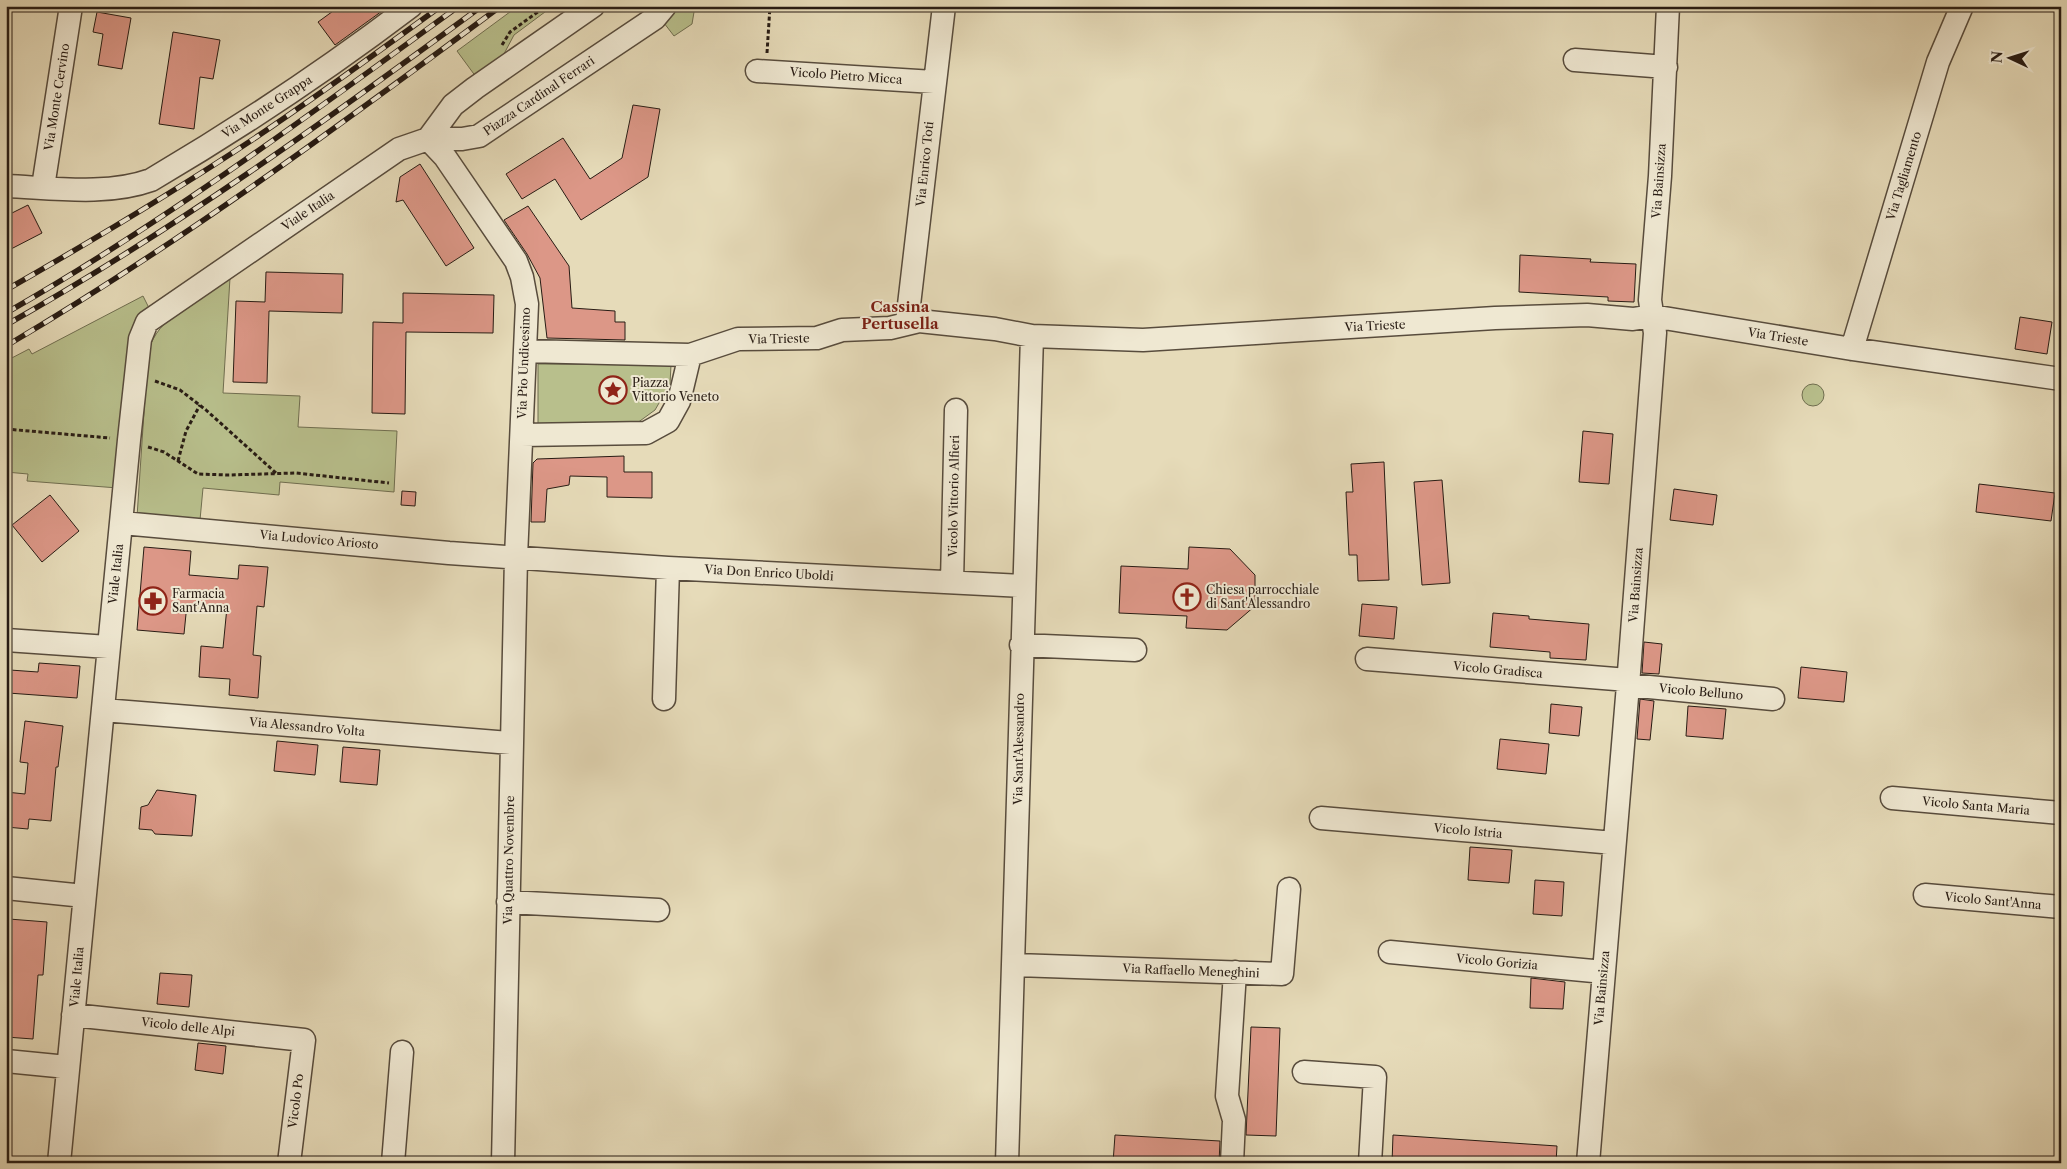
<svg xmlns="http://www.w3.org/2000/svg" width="2067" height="1169" viewBox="0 0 2067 1169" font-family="'Libre Caslon Text',serif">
<rect width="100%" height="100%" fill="#e6dbb9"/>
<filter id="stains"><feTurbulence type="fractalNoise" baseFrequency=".004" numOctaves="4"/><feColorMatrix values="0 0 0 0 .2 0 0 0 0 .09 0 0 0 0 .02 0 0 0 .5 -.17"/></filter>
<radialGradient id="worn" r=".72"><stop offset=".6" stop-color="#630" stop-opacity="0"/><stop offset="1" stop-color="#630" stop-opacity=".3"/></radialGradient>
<path fill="#b8bf8c" stroke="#706e50" d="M518 6H553L514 35 496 69 479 81 457 51Z
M675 6H695L692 24 674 36 664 23Z
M230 278 223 393 300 396 298 427 397 431 394 492 280 482 279 495 203 488 200 520 137 517 147 367C148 360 148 351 151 344 161 316 206 294 230 278Z
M143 296 151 312 118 488 27 481 28 474 6 472V361L29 349 32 354Z
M538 364 671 365 670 384 655 410 633 426H538Z
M1802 395a11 11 0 1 1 22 0a11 11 0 1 1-22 0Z"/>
<path fill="#dc9787" stroke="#281c14" d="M340 6H389L335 45 318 22Z
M97 12 131 18 122 69 98 65 103 34 93 32Z
M173 32 220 40 213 79 200 77 194 129 159 124Z
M633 105 660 109 648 177 581 220 555 179 522 199 506 174 563 138 590 179 622 158Z
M420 164 474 248 446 266 403 200 396 202 400 177Z
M28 205 42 233 11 249 6 240V216Z
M528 206 569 266 572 308 615 311V322H625V340L547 338 540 278 527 254 504 220Z
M1520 255 1591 259 1590 262 1636 264 1634 302 1608 301V297L1519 292Z
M266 272 343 274 342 313 269 311 267 383 233 382 236 301 265 302Z
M403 293 494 295 493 333 406 332 405 414 372 413 373 322 403 323Z
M2020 317 2052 322 2047 354 2015 349Z
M1583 431 1613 434 1609 484 1579 482Z
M624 456V472H652V498L607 497V477L570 476 569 485 547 489 545 522H531L533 463 537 459Z
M1384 462 1389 580 1358 581 1357 555H1349L1346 492H1353L1351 464Z
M1442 480 1450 583 1422 585 1414 482Z
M1979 484 2055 493 2051 521 1976 512Z
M1674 489 1717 495 1713 525 1670 520Z
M402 491 416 492 415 506 401 505Z
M50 495 79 531 42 562 12 525Z
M144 547 191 551 189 575 238 579 239 565 268 567 264 607 257 606 253 655 261 656 258 698 229 695 230 679 199 677 201 646 223 648 227 607 187 604 184 634 137 630Z
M1189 547 1230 549 1255 575V606L1227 630 1186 628 1187 616 1119 613 1121 566 1188 569Z
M1362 604 1397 607 1394 639 1359 636Z
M1493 613 1529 616V619L1589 624 1586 660 1550 658V652L1490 647Z
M1644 642 1662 644 1659 674 1642 673Z
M39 663 80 666 77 698 8 693 10 670 38 672Z
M1801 667 1847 672 1844 702 1798 698Z
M1640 699 1654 701 1650 740 1637 739Z
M1551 704 1582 707 1579 736 1549 733Z
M1688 706 1726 709 1723 739 1686 736Z
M25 721 63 726 58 767H56L51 821 29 819 28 829 6 827V792L25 794 28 763 20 762Z
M1500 739 1549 744 1546 774 1497 769Z
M277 741 318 745 315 775 274 771Z
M343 747 380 750 377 785 340 782Z
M157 790 196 795 192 836 155 834 152 830 139 829 141 807 148 805Z
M1470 847 1512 850 1509 883 1468 880Z
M1535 880 1564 882 1562 916 1533 914Z
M9 919 47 922 43 975H38L33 1039 6 1037V958Z
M160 973 192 975 189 1007 157 1004Z
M1531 978 1565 982 1563 1009 1530 1008Z
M1251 1027 1280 1028 1276 1136 1246 1135Z
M198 1043 226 1046 223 1074 195 1070Z
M1115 1135 1220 1141 1219 1163H1113Z
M1393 1135 1557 1146 1556 1163H1392Z"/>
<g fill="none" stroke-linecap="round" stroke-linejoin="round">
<g stroke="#584c3d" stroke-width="25">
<path id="minor" d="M1575 60 1666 67
M757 71 934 82
M428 139 445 157 516 261 522 277 527 304 516 557 503 1163
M428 139 453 105 475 88 593 6
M6 186C53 188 107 196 151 180 241 127 328 69 411 6
M43 187 71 6
M907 322 944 6
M1852 349 1938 62 1962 6
M525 351 690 355 738 339 817 338 842 330 890 328 919 321 995 329 1032 336 1143 340 1495 318 1587 315 1633 319 1652 316 1852 349 2061 379
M522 435 646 433 668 421 679 401 690 355
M122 523 449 553 668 568 1023 586
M952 582 956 410
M6 640 108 647
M1021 645 1135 650
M1367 659 1628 680
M1628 685 1773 699
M664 699 668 568
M103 710 511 743
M1892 798 2061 813
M1321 818 1614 843
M6 888 84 896
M1925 895 2061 907
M508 902 658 910
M1390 952 1604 972
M1014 965 1282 974 1289 889
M73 1015 304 1040 289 1163
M6 1061 67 1067
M1304 1072 1375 1077 1370 1163
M59 1163 129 440 140 339 147 322 399 149 428 139H462L479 136 655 18 665 6
M393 1163 402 1052
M1007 1163C1017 887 1022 611 1032 336
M1232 1163 1234 1120 1227 1096 1235 972
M1588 1163 1628 685 1655 333 1650 300 1660 176 1668 6"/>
</g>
<path stroke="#281c14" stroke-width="3" stroke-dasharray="4 2.5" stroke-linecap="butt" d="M502 45 510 32 546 6
M767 53 770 6
M155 381 180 390 206 410 276 473
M6 429 110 438
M148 447 164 452 198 474 229 475 296 473 389 483
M178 461 186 431 200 405"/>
<use href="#minor" stroke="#efe8d2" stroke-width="22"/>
<g stroke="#281c14" stroke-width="5.5">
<path id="rail" d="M6 290C90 242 172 193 252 140 316 97 378 52 441 6
M6 313C165 222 312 113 459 6
M6 325C173 231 328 119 482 6
M6 346C179 244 340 125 501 6"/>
</g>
<use href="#rail" stroke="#efe8d2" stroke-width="4" stroke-dasharray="11" stroke-linecap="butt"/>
</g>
<defs>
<g id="sight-ring" transform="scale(1.4375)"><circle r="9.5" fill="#efe8d2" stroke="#8f2418" stroke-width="1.5"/><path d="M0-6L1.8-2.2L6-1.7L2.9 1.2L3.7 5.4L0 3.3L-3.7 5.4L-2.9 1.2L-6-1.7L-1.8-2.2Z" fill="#8f2418"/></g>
<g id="church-ring" transform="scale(1.4375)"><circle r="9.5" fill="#efe8d2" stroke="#8f2418" stroke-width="1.5"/><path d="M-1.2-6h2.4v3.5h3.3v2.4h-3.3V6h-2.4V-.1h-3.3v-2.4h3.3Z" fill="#8f2418"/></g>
<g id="pharmacy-ring" transform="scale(1.4375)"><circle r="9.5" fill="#efe8d2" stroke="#8f2418" stroke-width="1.5"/><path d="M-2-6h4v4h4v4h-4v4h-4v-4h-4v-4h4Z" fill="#8f2418"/></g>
</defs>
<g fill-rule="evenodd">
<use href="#sight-ring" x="613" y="390"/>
<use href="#church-ring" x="1187" y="597"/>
<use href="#pharmacy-ring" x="153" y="601"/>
</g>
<g text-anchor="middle" stroke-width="4" stroke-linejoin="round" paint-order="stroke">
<g font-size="12" fill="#281c14" stroke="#efe8d2">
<text transform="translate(846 76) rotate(4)" y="4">Vicolo Pietro Micca</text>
<text transform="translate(539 96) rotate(-34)" y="4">Piazza Cardinal Ferrari</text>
<text transform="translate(57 97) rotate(-81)" y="4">Via Monte Cervino</text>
<text transform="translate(267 107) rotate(-33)" y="4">Via Monte Grappa</text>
<text transform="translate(925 164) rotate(-84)" y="4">Via Enrico Toti</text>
<text transform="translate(1904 176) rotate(-73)" y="4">Via Tagliamento</text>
<text transform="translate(1659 181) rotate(-86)" y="4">Via Bainsizza</text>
<text transform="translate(308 211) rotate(-34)" y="4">Viale Italia</text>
<text transform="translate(1375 326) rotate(-3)" y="4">Via Trieste</text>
<text transform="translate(1778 337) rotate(9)" y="4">Via Trieste</text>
<text transform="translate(779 339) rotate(-1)" y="4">Via Trieste</text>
<text transform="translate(524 363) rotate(-88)" y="4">Via Pio Undicesimo</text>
<text transform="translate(954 496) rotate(-89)" y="4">Vicolo Vittorio Alfieri</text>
<text transform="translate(319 540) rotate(5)" y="4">Via Ludovico Ariosto</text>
<text transform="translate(769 573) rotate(3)" y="4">Via Don Enrico Uboldi</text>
<text transform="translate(116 574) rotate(-84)" y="4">Viale Italia</text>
<text transform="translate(1636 585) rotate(-86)" y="4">Via Bainsizza</text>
<text transform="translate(1498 670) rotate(5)" y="4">Vicolo Gradisca</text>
<text transform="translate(1701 692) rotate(5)" y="4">Vicolo Belluno</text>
<text transform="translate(307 727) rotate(5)" y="4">Via Alessandro Volta</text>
<text transform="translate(1019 749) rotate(-89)" y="4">Via Sant'Alessandro</text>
<text transform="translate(1976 806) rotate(5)" y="4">Vicolo Santa Maria</text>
<text transform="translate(1468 831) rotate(5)" y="4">Vicolo Istria</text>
<text transform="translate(509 860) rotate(-89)" y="4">Via Quattro Novembre</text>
<text transform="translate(1993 901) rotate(5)" y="4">Vicolo Sant'Anna</text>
<text transform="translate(1497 962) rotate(5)" y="4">Vicolo Gorizia</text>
<text transform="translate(1191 971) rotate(2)" y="4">Via Raffaello Meneghini</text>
<text transform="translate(77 977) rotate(-85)" y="4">Viale Italia</text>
<text transform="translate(1602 988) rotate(-85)" y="4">Via Bainsizza</text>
<text transform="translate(188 1027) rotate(6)" y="4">Vicolo delle Alpi</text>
<text transform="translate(296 1101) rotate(-83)" y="4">Vicolo Po</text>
</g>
<g font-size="12" fill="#281c14" stroke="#efe8d2" text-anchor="start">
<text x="632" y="387">Piazza<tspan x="632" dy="14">Vittorio Veneto</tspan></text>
<text x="1206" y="594">Chiesa parrocchiale<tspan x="1206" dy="14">di Sant'Alessandro</tspan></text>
<text x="172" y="598">Farmacia<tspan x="172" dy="14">Sant'Anna</tspan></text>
</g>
<g font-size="15" font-weight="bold" fill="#7a1f14" stroke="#efe8d2">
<text x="900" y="312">Cassina<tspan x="900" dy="17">Pertusella</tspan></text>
</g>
</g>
<rect width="2067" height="1169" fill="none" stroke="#e6dbb9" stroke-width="25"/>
<rect x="8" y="8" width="2052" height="1154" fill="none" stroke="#281c14" stroke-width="2.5"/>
<rect x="12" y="12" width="2042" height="1144" fill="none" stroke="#281c14"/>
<g transform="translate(2010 58) rotate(274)" stroke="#efe8d2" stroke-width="4" paint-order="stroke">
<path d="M0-4L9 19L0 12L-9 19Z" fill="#281c14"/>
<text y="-8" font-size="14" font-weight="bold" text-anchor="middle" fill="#281c14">N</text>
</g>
<rect width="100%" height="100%" filter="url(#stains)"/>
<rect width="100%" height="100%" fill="url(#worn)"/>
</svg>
